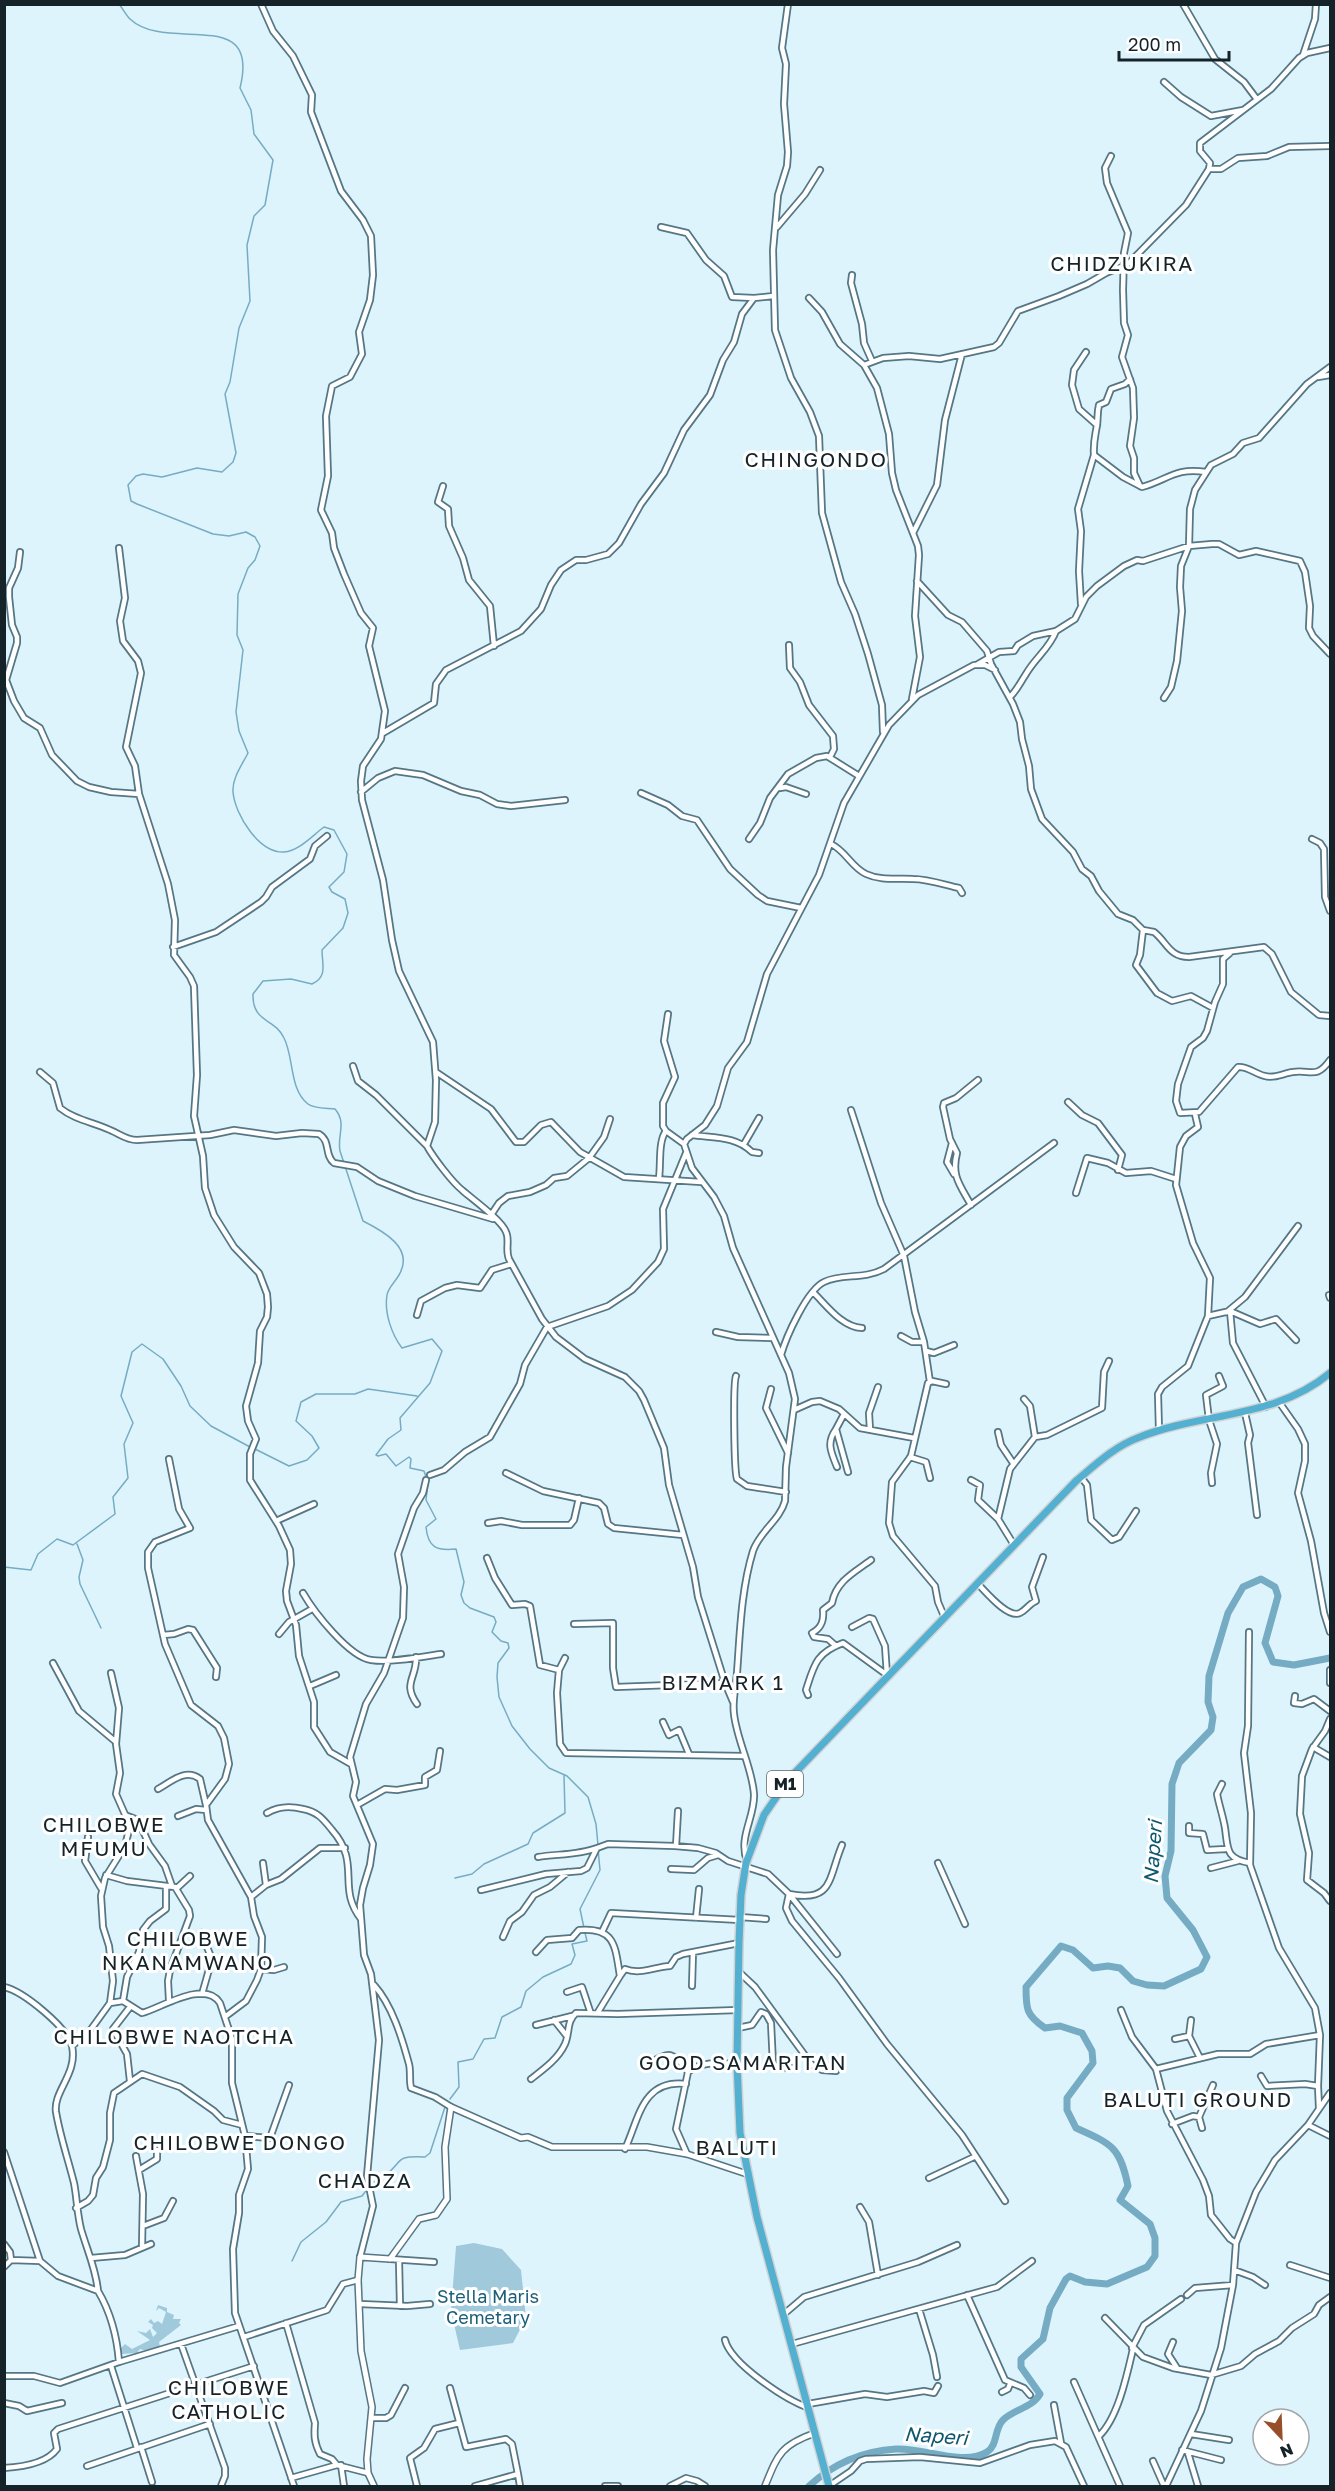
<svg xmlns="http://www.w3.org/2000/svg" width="1335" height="2491" viewBox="0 0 1335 2491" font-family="'Golos Text',sans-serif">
<rect width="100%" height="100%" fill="#def4fd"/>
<path fill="#a0c9dc" d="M474 2243 502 2249 521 2270 526 2318 513 2343 460 2350 451 2311 456 2246Z
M158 2305 167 2308V2312L174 2315 173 2319H181L179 2323 181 2325 159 2342 160 2347 149 2352 140 2349 137 2353 121 2354V2348L125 2344 132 2349 150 2340 137 2331 146 2333 150 2329 153 2337 157 2333 152 2328 153 2325 148 2322 151 2319 154 2323 158 2321 162 2324 166 2312 159 2308 156 2311Z"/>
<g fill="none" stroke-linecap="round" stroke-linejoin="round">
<path stroke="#76acc3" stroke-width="1.5" d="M119 4C123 9 126 15 130 19 167 54 261 4 240 88L251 110 254 134 273 160 265 205 254 216 247 245 250 301 239 328 230 382 225 394 236 453 233 462 222 472 197 468 162 477 143 474 136 476 128 485 131 501 137 504 213 534 229 536 246 532 255 537 260 546 255 560 248 568 238 594 237 635 243 650 236 712 239 731 248 753C242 765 232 778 233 792 235 815 259 853 284 852 299 851 313 835 324 827L334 830 347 854 344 872 329 887 332 892 345 899 348 913 343 928 322 950C322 964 328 977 312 984L291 979 263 981 253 994C252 1023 275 1018 284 1038 294 1057 289 1089 308 1104 314 1109 327 1108 335 1109 347 1123 337 1135 340 1151L363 1221C383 1231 415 1248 399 1275 395 1282 388 1288 387 1295 384 1313 392 1335 402 1348L432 1339 442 1351 430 1383 400 1418 401 1430 388 1439 376 1455 378 1456 386 1454 396 1466 409 1457 411 1459 410 1468 424 1471 428 1483 426 1500 436 1519 426 1527C428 1548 437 1551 456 1549L464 1582 461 1595 464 1603 470 1608 494 1617 496 1622 492 1632 501 1641 508 1643 509 1648 498 1663 497 1677 499 1697 512 1726 530 1749 549 1768 567 1776 588 1797 596 1824 598 1845
M255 1449 289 1466 307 1460 319 1448 312 1436 296 1421 301 1402 316 1394H355L368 1389 417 1396
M77 1544 83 1560 79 1577 80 1584 101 1628
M4 1567 31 1570 38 1554 57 1539 73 1545 115 1514 113 1497 128 1478 124 1444 133 1423 121 1396 132 1352 142 1344 163 1359 181 1386 190 1406 211 1426 250 1447
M455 1878 472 1874 484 1864 528 1844 533 1833 565 1813 564 1775
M584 1928 580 1909 600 1870 598 1849
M450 2099 459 2087 458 2062 473 2059 484 2039 495 2038 502 2017 521 2007 526 1991 543 1977 571 1964 575 1955 572 1944 587 1941 585 1933
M371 2184C375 2181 380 2179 384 2176 404 2163 392 2155 425 2157L430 2153 445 2107
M292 2261 301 2242 326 2222 341 2202 362 2196 368 2188"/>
<path stroke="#76acc3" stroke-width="7" d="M809 2486C833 2464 863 2451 896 2449 921 2447 964 2467 987 2452 998 2445 994 2429 1003 2420 1014 2409 1032 2408 1040 2394L1021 2367V2359L1043 2339 1050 2308 1066 2279 1070 2276 1085 2282 1107 2284 1147 2267 1155 2256V2238L1150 2224 1120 2200 1128 2186C1120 2147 1112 2144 1076 2128L1067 2110V2098L1093 2063 1092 2051 1082 2033 1060 2026 1045 2028C1026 2015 1026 2009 1026 1987L1061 1946 1073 1950 1093 1968 1108 1966 1120 1968 1133 1981 1147 1985 1164 1986 1201 1969 1207 1957 1193 1930 1167 1898 1165 1876 1171 1851 1172 1784 1179 1763 1211 1730 1213 1717 1208 1702 1209 1676 1228 1613 1243 1587 1261 1579 1275 1587 1278 1596 1265 1643 1273 1662 1294 1665 1330 1658"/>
<g stroke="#557684" stroke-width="8">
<path id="minor" d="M261 4 273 31 293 56 312 95 311 112 341 191 363 220 371 236 373 275 370 300 359 332 362 354 350 377 332 386 326 416 328 476 321 510 332 533 334 548 344 574 361 613 373 628 369 646 385 711 381 739 363 766 361 781 362 800 383 880 392 940 399 971 433 1042 436 1080 435 1122 427 1146C433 1157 452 1182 462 1190 472 1199 502 1220 506 1232 510 1240 505 1250 509 1259L542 1319 556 1337 585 1359 625 1377 639 1391 644 1400 664 1448 669 1485 693 1567 698 1597 725 1683 733 1702
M788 4 782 48 786 64 784 104 788 152 787 166 778 195 773 250 775 330 791 378 810 412 819 436 822 513 841 582 855 614 868 654 882 705 883 732
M1183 4 1215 59 1244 82 1256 98
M1303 55 1315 19 1316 4
M1164 82 1181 97 1211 116 1243 110
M1111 156 1105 168 1107 183 1128 233 1124 253 1123 290 1124 323 1128 335 1122 357 1133 388 1134 418 1130 446 1134 458V473L1140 486
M1209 169H1221L1238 158 1267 156 1289 147 1330 146
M661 227 687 233 706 260 724 276 732 297 754 298
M777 227 805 194 820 170
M852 275 851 283 862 324 864 343 872 361
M809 298 822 312 840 344 864 365 877 388 889 434 892 473 896 490 918 546 919 555 915 616 920 657 912 699
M1086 352 1074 370 1072 385 1079 409 1097 425
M864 365 883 358 909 356 940 359 994 347 999 343 1018 311 1059 296 1087 284 1106 273 1128 264 1186 205 1209 169 1210 163 1200 151V143L1271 89 1299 58 1307 53 1330 48
M1318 377 1330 375
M1130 379 1125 384 1111 389 1106 402 1099 405C1097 413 1098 418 1097 425 1095 437 1093 443 1094 455L1123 477 1142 487C1168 480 1175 467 1206 472
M443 486 438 502 448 509 449 526 463 558 469 580 490 606 494 646
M913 533 937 485 945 420 962 354
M119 548 125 598 120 621 123 641 138 661 141 673 126 747 135 766 139 794 168 884 175 920 174 955 190 977 194 986 197 1075 194 1116 203 1156 205 1188 214 1215 234 1247 259 1273 267 1294 268 1307 267 1317 260 1331 258 1363 246 1406 248 1421 256 1439 250 1454V1480L279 1526 290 1550 291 1564 286 1591 287 1601 296 1625 299 1656 314 1702V1727L330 1752 351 1764
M20 552 18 568 9 588V597L12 625 17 637V643L6 680 14 701 24 718 40 728 52 755 77 781 89 787 111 792 139 794
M917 581 948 615 962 622 987 651 991 664 1013 704 1020 722 1022 739 1029 766 1031 789 1042 819 1073 852 1082 869 1091 876 1099 891 1118 914 1133 920 1143 930 1154 932C1167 942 1169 957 1189 957L1264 947 1272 954 1291 992 1319 1015 1330 1016
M1081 604 1079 571 1081 531 1078 509 1094 455
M789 645 790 668 800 682 809 705 833 736 834 749 830 757
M978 664 999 652 1014 651 1018 645 1033 636 1056 631 1075 619 1086 597 1097 586 1124 566 1137 560 1143 561 1189 546 1212 544H1219L1239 555 1256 551 1300 561 1305 572 1310 606 1309 628 1313 636 1330 654
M1010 697C1017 690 1020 683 1026 674 1035 658 1050 648 1056 631
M1164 698 1171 687 1177 661 1182 611 1180 587 1181 566 1189 546 1190 509 1195 490 1211 465 1233 454 1243 443 1259 438 1307 384 1330 367
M383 733 434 703 436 684 446 670 521 631 541 609 551 585 561 570 576 560H586L608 554 619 543 641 504 664 473 684 430 710 395 723 360 734 342 742 314 754 298 773 296
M780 788 786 787 806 794
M361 792 378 778 395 771 423 775 461 791 480 795 497 804 511 806 565 800
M641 793 668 805 682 816 697 820 730 869 758 895 767 901 801 908
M749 839 760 823 770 798 788 774 816 758 827 756 859 776
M1312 839 1320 843 1324 849 1325 897 1330 911
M831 844C846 851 851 867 866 874 881 881 897 878 913 879 928 879 945 885 959 888L962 893
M1143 930 1140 955 1136 965 1157 993 1172 1001 1191 996 1213 1008
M173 947 216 932 261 902 266 897 272 887 310 859 315 846 327 836
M1230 953 1223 959V984L1215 1002 1207 1031 1203 1038 1191 1047 1178 1084 1176 1101 1180 1113 1199 1112 1238 1067C1248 1066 1255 1074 1265 1076 1274 1079 1284 1073 1293 1072 1310 1069 1316 1080 1330 1060
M668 1014 664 1041 675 1077 663 1103V1126L666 1131 684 1144
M353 1066 358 1081 376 1095 427 1146
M40 1072 53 1083 60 1108C75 1120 93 1122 110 1130 120 1134 126 1140 137 1140L210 1135 234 1130 276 1136 302 1133 319 1134C331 1141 324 1155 334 1163L357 1167 378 1181 415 1196 493 1219
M436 1072 491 1109 516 1142H524L541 1125 551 1122 580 1152 624 1177 701 1182
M1068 1102 1082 1115 1098 1123 1122 1155 1118 1170
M851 1110 881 1203 904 1256 915 1312 924 1342H912L901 1336
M692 1135C714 1138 736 1136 752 1152L759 1153
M952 1143 947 1162 954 1174
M744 1144 759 1118
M659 1178C661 1164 658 1141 666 1131
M1076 1193 1087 1158 1108 1163 1126 1173 1151 1171 1176 1179
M971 1205C960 1185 951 1176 957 1153L950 1139 943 1107 944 1103 956 1098 978 1080
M491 1215 499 1203 508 1196 530 1192 546 1185 554 1178 567 1176 589 1158 604 1137 610 1119
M814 1293C827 1306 842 1327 862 1328
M1329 1295 1330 1298
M1230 1311 1233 1343 1266 1407
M1227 1312 1245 1297 1298 1226
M417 1315 421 1301 445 1288 457 1285 480 1288 492 1270 511 1264
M1208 1316 1230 1311 1260 1324 1276 1319 1296 1340
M716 1332 738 1337 773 1338
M924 1342 930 1382
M926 1351 934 1353 954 1345
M781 1355C786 1337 807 1290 824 1282 842 1273 863 1280 884 1269L1054 1143
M736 1376C733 1382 734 1471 737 1479L747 1486 786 1492
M771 1389 766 1408 788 1453
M1279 1402 1298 1429 1305 1444V1461L1298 1493 1311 1541 1324 1613 1330 1632
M794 1410 812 1402 820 1401 839 1409 860 1428 914 1438
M1245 1413 1250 1435 1248 1443 1257 1515
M844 1414 836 1429 848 1472
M836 1429C826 1443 831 1452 837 1467
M870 1430 869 1413 878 1387
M1159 1430 1158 1394 1162 1387 1188 1366 1208 1316 1210 1278 1193 1243 1176 1185 1180 1147 1186 1136 1198 1127 1195 1114
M998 1432 1001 1445 1013 1463
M1035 1437 1047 1435 1102 1408 1104 1372 1109 1361
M910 1457 926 1462 930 1478
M169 1459 179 1509 190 1528 155 1542 148 1552V1568L165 1644 191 1705 218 1726 224 1738 229 1764 225 1779 206 1805 208 1820 251 1897 254 1916 262 1937 261 1969 257 1980 246 2001 226 2016
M506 1473 543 1491 599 1503 604 1508 608 1524 614 1528 683 1535
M430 1475 444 1470 465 1452 490 1437 520 1384 525 1365 547 1327 608 1306 632 1290 658 1262 664 1249 663 1209 686 1153
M1081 1477 1087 1485 1091 1520 1112 1540 1119 1537 1136 1511
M971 1480 980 1485 978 1500 998 1519
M1212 1483 1211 1473 1217 1444 1209 1420 1206 1395 1223 1386 1219 1376
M276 1521 314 1504
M488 1523 501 1521 522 1525H570L574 1520 579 1498
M1014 1545 998 1519 1010 1469 1035 1437 1030 1406 1024 1399
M487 1558 495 1578 512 1605 525 1604 530 1606 540 1665 559 1670
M978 1584C986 1592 1008 1619 1020 1613 1026 1610 1029 1604 1036 1601L1032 1587 1043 1557
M303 1593C314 1612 349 1657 371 1660 390 1663 421 1657 441 1654
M944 1616 938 1602 935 1586 893 1536 889 1523 892 1482 911 1456 928 1383 932 1381 946 1384
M574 1624 613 1623V1668L616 1687 725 1683
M852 1627 869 1618 873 1619 885 1646 887 1675
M1249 1632 1248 1726 1244 1753 1251 1813 1250 1865 1279 1948 1315 2008 1320 2035 1318 2086 1319 2108
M279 1634 289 1622 312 1609
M163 1635 174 1634 188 1629 193 1630 217 1668 216 1677
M836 1646 828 1639 814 1637 812 1633C822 1628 824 1620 823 1610L832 1603C836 1581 855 1572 871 1560
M416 1657C417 1678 402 1683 417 1704
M565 1658 559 1670 557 1693 560 1744 566 1753 744 1756
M53 1663 79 1711 116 1742
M1330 1670V1683
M310 1686 336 1675
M808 1695 806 1690C814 1665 816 1653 843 1643L887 1675
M1295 1696 1294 1703 1302 1704 1314 1699 1330 1711
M1330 1719 1325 1731 1312 1749 1302 1776 1300 1814 1309 1853 1307 1880 1324 1893 1330 1901
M663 1722 669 1735 679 1730 689 1754
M1313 1747 1330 1757
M1222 1784 1217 1794C1219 1805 1223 1816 1225 1828 1228 1848 1225 1859 1250 1863
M158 1789C172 1781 186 1768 200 1779L206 1805
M357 1805 385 1789 397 1790 425 1785V1777L437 1770 440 1751
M267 1813C279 1806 290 1806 303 1809 318 1812 323 1819 332 1830 362 1864 336 1887 361 1919
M125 1815 138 1820 149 1844 165 1866 172 1886
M178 1816 196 1809 206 1810
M1189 1826V1833L1203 1834 1207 1850 1226 1849
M88 1837 85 1861 101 1888
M676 1846 678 1811
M538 1857C557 1854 579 1855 597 1848
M747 1861C738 1837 755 1817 754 1794 752 1767 737 1741 734 1714 732 1700 736 1687 737 1673 740 1633 741 1590 753 1551 759 1532 780 1520 785 1501L786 1467 795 1399 789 1373 733 1248 724 1216 714 1197 692 1168 684 1144 687 1139 705 1125 717 1106 728 1068 747 1042 767 974 819 875 844 803 889 725 918 695 974 665H985L995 670
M263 1863 266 1885
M938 1863 965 1924
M1211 1868 1238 1861
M671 1869 694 1870 708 1858 718 1855
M106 1875 127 1881 175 1887 189 1910 190 1916 170 1970 168 1981 169 2000
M177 1888 190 1876
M481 1890 546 1874 581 1871 587 1868 597 1848 608 1844 675 1846 698 1848 716 1853 728 1861 768 1874 789 1894 786 1908 792 1921 839 1978 887 2044 962 2135 1005 2201
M789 1894C833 1903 828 1879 842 1845
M789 1894 837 1954
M251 1897 266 1885 281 1879 320 1848H345
M740 1917 766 1919
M696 1918 699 1889
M602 1932 611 1913 740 1920
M201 1933 212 1959 202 1994
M503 1937 510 1921 522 1912 534 1895 550 1887 568 1872
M536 1952 547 1940 572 1938 579 1930C616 1927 615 1947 620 1976L598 2012
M261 1969 274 1970 284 1967
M739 1972 755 1987 812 2065 822 2070 836 2071
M620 1976 625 1969C640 1975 654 1967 670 1966L676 1957 683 1954 739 1943
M374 1985C392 2005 402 2038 409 2064 411 2072 409 2080 411 2088L435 2097 451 2107
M692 1986 693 1952
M4 1987C23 1991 67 2027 72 2046 78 2074 53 2091 56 2112 60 2136 68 2159 74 2183 77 2198 77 2213 81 2229 87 2250 96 2269 98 2291
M567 1992 582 1987 590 2011
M123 2001 127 1977 139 1952 143 1930 150 1921 166 1909V1886
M110 2003 113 1981 109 1946 103 1927 101 1896 105 1878 125 1846 129 1830 127 1819 116 1794 120 1773 116 1744 119 1708 111 1673
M1121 2010 1132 2037 1156 2069 1167 2111 1203 2180 1209 2196 1211 2215 1230 2239 1236 2243
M554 2020 566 2035
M1191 2020 1189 2036 1200 2058
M536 2025 572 2016
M738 2028 752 2025 761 2012 766 2014 771 2023 773 2064 778 2067 794 2068
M1175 2039 1189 2036
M72 2046 89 2032 110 2003 123 2001 142 2013C161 2008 205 1979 220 2003L232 2039V2083L245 2136 248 2169 239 2195V2213L233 2249 235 2313 294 2486
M650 2063C672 2050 673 2053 688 2072
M1156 2069 1218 2054H1250L1266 2044 1320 2035
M1261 2076 1267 2086 1305 2084 1318 2086
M531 2079C544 2069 558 2059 565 2044 570 2033 566 2022 576 2013L618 2014 738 2010
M130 2081 127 2054 113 2029 130 2007
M1172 2124 1193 2116 1199 2117
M1308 2125 1330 2136
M1202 2128 1199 2117 1213 2085
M245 2136 270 2138 289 2085
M625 2149C639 2119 642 2079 686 2084
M4 2152 40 2261 58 2276 98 2291C111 2313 117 2336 119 2362
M687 2154 676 2129 688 2072C700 2061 722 2063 737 2064
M136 2156 143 2194 142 2247
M139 2170 157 2159V2150
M929 2178 974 2157
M860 2207 869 2222 878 2275
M76 2208 88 2201 93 2195 96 2178 103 2167 110 2140V2113L114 2093 142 2074 180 2087 214 2111 223 2120 242 2125
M143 2226 164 2218 173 2201
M4 2244 10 2252 11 2260
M360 2257 373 2206 367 2176 379 2040 371 1974 364 1955 360 1905 363 1888 370 1865 373 1844 353 1796 356 1782 350 1757 366 1704 384 1673 403 1618 404 1587 398 1554 414 1508 423 1493 426 1480
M91 2258 125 2255 151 2244
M390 2259 434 2262
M399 2260 400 2306
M1290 2265 1330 2278
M4 2267 11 2260 40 2261
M1234 2270 1253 2277 1265 2285
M967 2295 1005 2380 1024 2388 1030 2395
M1187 2295 1195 2288 1233 2285
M360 2304 407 2306 430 2304
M919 2309 933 2355 937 2377
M784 2314 804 2297 918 2262 957 2245
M1105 2318 1143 2357 1173 2368 1211 2375 1241 2366 1255 2354 1279 2341 1292 2328 1314 2314 1319 2305 1330 2297
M286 2323 315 2423C314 2435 314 2442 320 2454L332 2459 337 2465
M244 2337 327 2310 343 2284 358 2280
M725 2340C731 2364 786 2400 809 2408
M1173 2342 1168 2354 1177 2368
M181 2344 225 2468V2476L221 2486
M792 2344 997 2287 1032 2261
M1132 2348 1144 2325 1181 2299
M111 2366 137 2448
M4 2376H34L60 2383 119 2362 239 2326
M1074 2382 1120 2486
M450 2388 466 2447 506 2439 512 2444 518 2474 475 2486
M1002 2392 1008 2389 1010 2384
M4 2403 19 2406 27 2411 62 2403
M808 2404 865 2394 887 2397 924 2391 934 2393 938 2386
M1054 2405 1061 2443
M372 2418H386L391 2415 405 2388
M1191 2434 1229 2440
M1099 2436C1118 2418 1127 2375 1133 2349
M141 2447 152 2482
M1182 2450 1221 2460
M1188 2453 1198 2486
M1153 2461 1164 2486
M341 2465 344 2486
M87 2466 210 2424
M4 2468C21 2467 47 2463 57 2449L54 2433 58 2429 254 2366
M518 2474 520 2486
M291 2478 337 2465 368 2473
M417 2486 410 2458 424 2448 435 2429 459 2423
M605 2486H618
M670 2486 686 2478 697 2481 705 2486
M829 2486 851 2471 860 2461 866 2459 920 2457 980 2463 1030 2445 1055 2441 1066 2447 1084 2486
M1166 2486 1201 2411 1221 2348 1233 2285 1236 2243 1256 2192 1275 2160 1308 2125 1330 2093"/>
</g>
<g stroke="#557684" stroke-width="8">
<path id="tertiary" d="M374 2486 368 2473 367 2459 372 2407 361 2351 358 2280 360 2257 390 2259 419 2219 436 2215 447 2199 445 2147 451 2107 521 2138 528 2137 552 2147H647L687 2154 747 2174
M765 2486C778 2454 781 2445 815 2433"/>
</g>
<g stroke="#d0d3d4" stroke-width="10">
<path id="trunk" d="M829 2486 757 2217 740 2133 737 2064 739 1943 741 1895 746 1863 764 1815 788 1780 1076 1481C1096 1464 1115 1446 1140 1437 1203 1412 1275 1419 1330 1373"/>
</g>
<use href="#minor" stroke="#fff" stroke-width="4.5"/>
<use href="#tertiary" stroke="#fff" stroke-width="5"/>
<use href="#trunk" stroke="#54b0d0" stroke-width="7"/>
</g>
<g text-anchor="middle" stroke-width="6" stroke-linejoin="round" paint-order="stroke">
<rect fill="#fff" stroke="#5b6568" stroke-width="1.5" x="767" y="1771" width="36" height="26" rx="4.5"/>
<g font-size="16" font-weight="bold" fill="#152328">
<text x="785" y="1790">M1</text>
</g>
<g font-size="18" fill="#1b6078" stroke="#fff">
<text x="488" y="2303">Stella Maris<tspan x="488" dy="21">Cemetary</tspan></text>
</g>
<g font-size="20" font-style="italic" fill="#0e576f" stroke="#fff">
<text transform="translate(1153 1852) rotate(-86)" y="7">Naperi</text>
<text transform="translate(936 2436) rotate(4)" y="7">Naperi</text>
</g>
<g font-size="21" letter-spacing="1.5" fill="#152328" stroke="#fff">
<text x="1122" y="271">CHIDZUKIRA</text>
<text x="816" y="467">CHINGONDO</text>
<text x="723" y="1690">BIZMARK 1</text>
<text x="104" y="1832">CHILOBWE<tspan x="104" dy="24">MFUMU</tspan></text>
<text x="188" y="1946">CHILOBWE<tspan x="188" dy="24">NKANAMWANO</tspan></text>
<text x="174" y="2044">CHILOBWE NAOTCHA</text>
<text x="743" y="2070">GOOD SAMARITAN</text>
<text x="1198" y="2107">BALUTI GROUND</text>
<text x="240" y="2150">CHILOBWE DONGO</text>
<text x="737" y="2155">BALUTI</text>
<text x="365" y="2188">CHADZA</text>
<text x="229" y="2395">CHILOBWE<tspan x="229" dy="24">CATHOLIC</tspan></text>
</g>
</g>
<rect width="1335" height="2491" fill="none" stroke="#152328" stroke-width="12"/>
<g transform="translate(1281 2437) rotate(157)"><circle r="28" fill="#ffffff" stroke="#a1a7a9" stroke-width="1.5"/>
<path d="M0-4.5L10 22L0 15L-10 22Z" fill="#964f2a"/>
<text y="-9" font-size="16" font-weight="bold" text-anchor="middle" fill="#152328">N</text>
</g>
<path d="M1119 51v9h110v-9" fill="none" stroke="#152328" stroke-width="3"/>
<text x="1128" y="51" font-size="18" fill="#152328" stroke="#ffffff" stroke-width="4.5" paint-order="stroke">200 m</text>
</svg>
